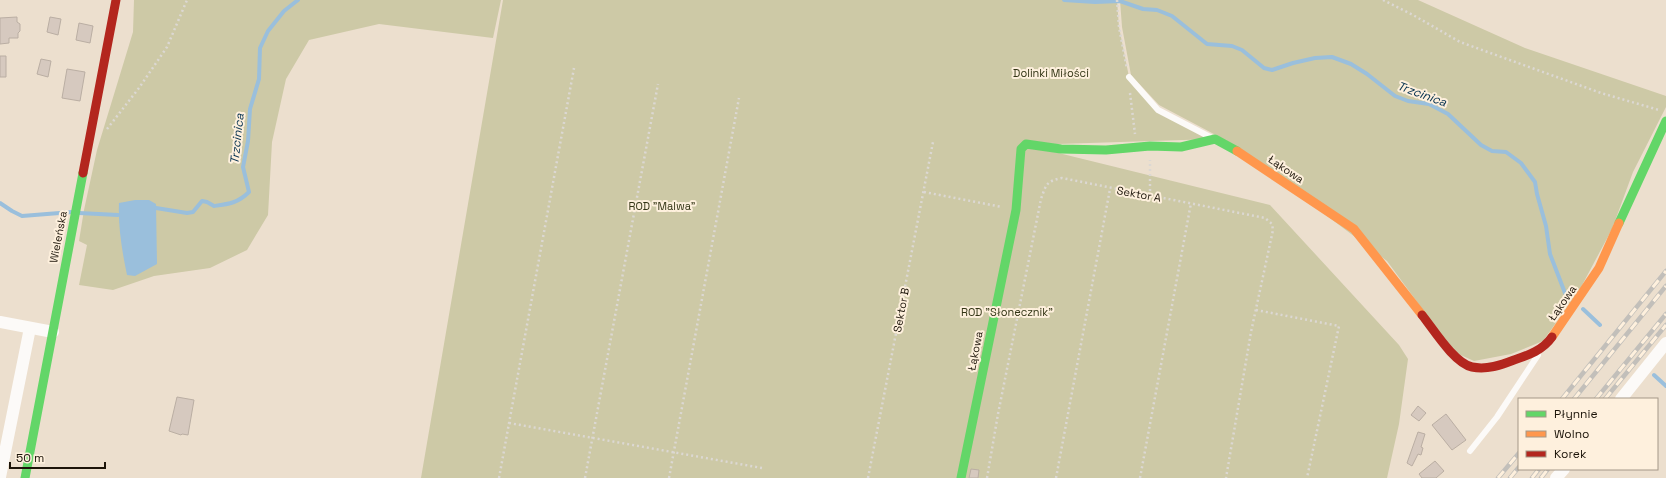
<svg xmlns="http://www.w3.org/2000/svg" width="1666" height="478" viewBox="0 0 1666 478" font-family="'Space Grotesk',sans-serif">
<rect width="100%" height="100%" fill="#ecdfce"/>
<path fill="#cdc9a6" d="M134 0H501L493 38 379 24 309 40 286 79 272 142 268 215 247 250 210 268 154 276 113 290 79 285 87 245 79 241 84 210 97 150 133 32Z
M503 0H1117L1119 27 1129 77 1158 110 1215 139 1026 145 1270 205 1399 345 1408 359 1399 424 1387 478H421Z
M1120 0H1418L1525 48 1666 96V107L1633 172 1612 229 1580 289 1543 341 1511 354 1474 361 1454 352 1387 261 1229 142 1159 105 1131 75 1122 27Z"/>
<path fill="#9abfdc" d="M135 200H149L156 204 157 264 135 276 127 275C122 251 118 227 119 203Z"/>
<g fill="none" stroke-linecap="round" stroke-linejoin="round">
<path stroke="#9abfdc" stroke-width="4" d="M1064 0 1095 2 1120 1 1143 9 1157 10 1172 16 1207 44 1232 46 1242 50 1264 68 1272 70 1293 63 1315 58 1332 57 1351 64 1367 74 1395 96 1408 101 1429 104 1448 114 1481 145 1492 151 1506 152 1521 163 1535 182 1537 194 1546 226 1550 254 1565 293 1570 298
M0 203 12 211 22 216 72 212
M156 208 187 213 193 212 202 201 207 202 214 206C229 204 238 203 249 192L243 167 248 141 250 109 259 79 260 48 268 31 284 11 298 0
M79 213 118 215
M1583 309 1600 325
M1654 375 1666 386"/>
</g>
<path fill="#d6c9bf" stroke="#baaea3" d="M17 17V22L20 24V31L18 33V38H9V43L0 44V18Z
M50 17 61 19 58 35 47 32Z
M79 23 93 26 90 43 76 40Z
M0 56H6V77H0Z
M41 59 51 61 48 77 37 74Z
M67 69 85 72 80 101 62 98Z
M177 397 194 400 188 435 182 434 181 435 169 431Z
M1418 406 1426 413 1419 421 1411 415Z
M1446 414 1466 440 1452 450 1432 425Z
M1418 432 1425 434 1421 447 1423 448 1421 455 1418 454 1412 466 1407 463Z
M1435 461 1444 471 1436 478H1422L1419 474Z
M971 469 979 470 978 478H969Z"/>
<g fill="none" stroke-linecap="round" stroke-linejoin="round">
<path stroke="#dcd8d3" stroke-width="2.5" stroke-dasharray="2 3" stroke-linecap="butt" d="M1117 0 1119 27 1127 69
M1383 0 1413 15 1460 42 1601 93 1659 110
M1130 93 1135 134
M107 129 139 88 167 47 187 0
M924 192 1002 207
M1150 196V160
M1256 310 1339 326 1307 478
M509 423 762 468
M499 478 574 68
M585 478 658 84
M669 478 739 98
M868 478 933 142
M987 478 998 414 1041 199C1046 185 1046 181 1062 178L1265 218 1272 224 1273 230 1251 332 1226 478
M1056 478 1110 189
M1140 478 1191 203"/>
<path stroke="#fcfaf8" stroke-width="6" d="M1129 77 1158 110 1210 137
M1470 451 1497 417 1538 355"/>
<path stroke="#fcfaf8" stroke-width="12" d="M0 322 53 332
M1621 399 1666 343
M0 477 30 328
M1556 478 1564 469"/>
<path stroke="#63d668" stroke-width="9" d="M1619 223 1666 121
M25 478 83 173
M961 478 1016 210 1021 149 1026 144 1061 149 1106 150 1150 146 1181 147 1215 139 1237 151"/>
<path stroke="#ff974d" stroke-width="9" d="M1237 151 1354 229 1422 315
M1552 337 1599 268 1619 223"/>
<path stroke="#b3261e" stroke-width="9" d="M83 173 116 0
M1422 315C1434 330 1454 363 1472 367 1487 370 1501 365 1514 360 1529 355 1543 350 1552 337"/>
<g stroke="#c2bfba" stroke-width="4.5">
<path id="rail" d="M1562 399 1666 271
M1574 399 1666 286
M1596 399 1666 314
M1605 399 1666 325
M1498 478 1519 453
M1510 478 1519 467
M1532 478 1539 469
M1541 478 1548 469"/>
</g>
<use href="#rail" stroke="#fef0dd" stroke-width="3" stroke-dasharray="9" stroke-linecap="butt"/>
</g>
<g text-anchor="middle" stroke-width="4" stroke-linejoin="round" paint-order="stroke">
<g font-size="11" fill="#323414" stroke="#fef0dd">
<text x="1051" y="77">Dolinki Miłości</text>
<text x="662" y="210">ROD "Malwa"</text>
<text x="1007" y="316">ROD "Słonecznik"</text>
</g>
<g font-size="11" fill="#1c1409" stroke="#fef0dd">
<text transform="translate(1286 169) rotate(34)" y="4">Łąkowa</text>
<text transform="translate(1139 194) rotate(10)" y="4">Sektor A</text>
<text transform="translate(58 237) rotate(-79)" y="4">Wieleńska</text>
<text transform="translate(1562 303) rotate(-55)" y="4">Łąkowa</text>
<text transform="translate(901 310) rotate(-79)" y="4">Sektor B</text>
<text transform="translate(975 351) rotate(-79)" y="4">Łąkowa</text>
</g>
<g font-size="12" font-style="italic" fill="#002e4d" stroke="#fef0dd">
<text transform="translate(1422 94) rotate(20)" y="4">Trzcinica</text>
<text transform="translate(237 139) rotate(-84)" y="4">Trzcinica</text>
</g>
</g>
<rect x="1518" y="398" width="140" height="72" fill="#fef0dd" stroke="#a49888"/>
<rect x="1526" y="411" width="20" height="6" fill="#63d668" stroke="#a49888"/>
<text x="1554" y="418" font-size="12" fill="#1c1409">Płynnie</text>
<rect x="1526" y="431" width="20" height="6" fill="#ff974d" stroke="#a49888"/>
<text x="1554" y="438" font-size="12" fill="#1c1409">Wolno</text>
<rect x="1526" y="451" width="20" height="6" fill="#b3261e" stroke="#a49888"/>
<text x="1554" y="458" font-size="12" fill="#1c1409">Korek</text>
<path d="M10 462v6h95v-6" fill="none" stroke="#1c1409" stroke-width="2"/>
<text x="16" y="462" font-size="12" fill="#1c1409" stroke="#fef0dd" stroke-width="3" paint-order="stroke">50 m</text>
</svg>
